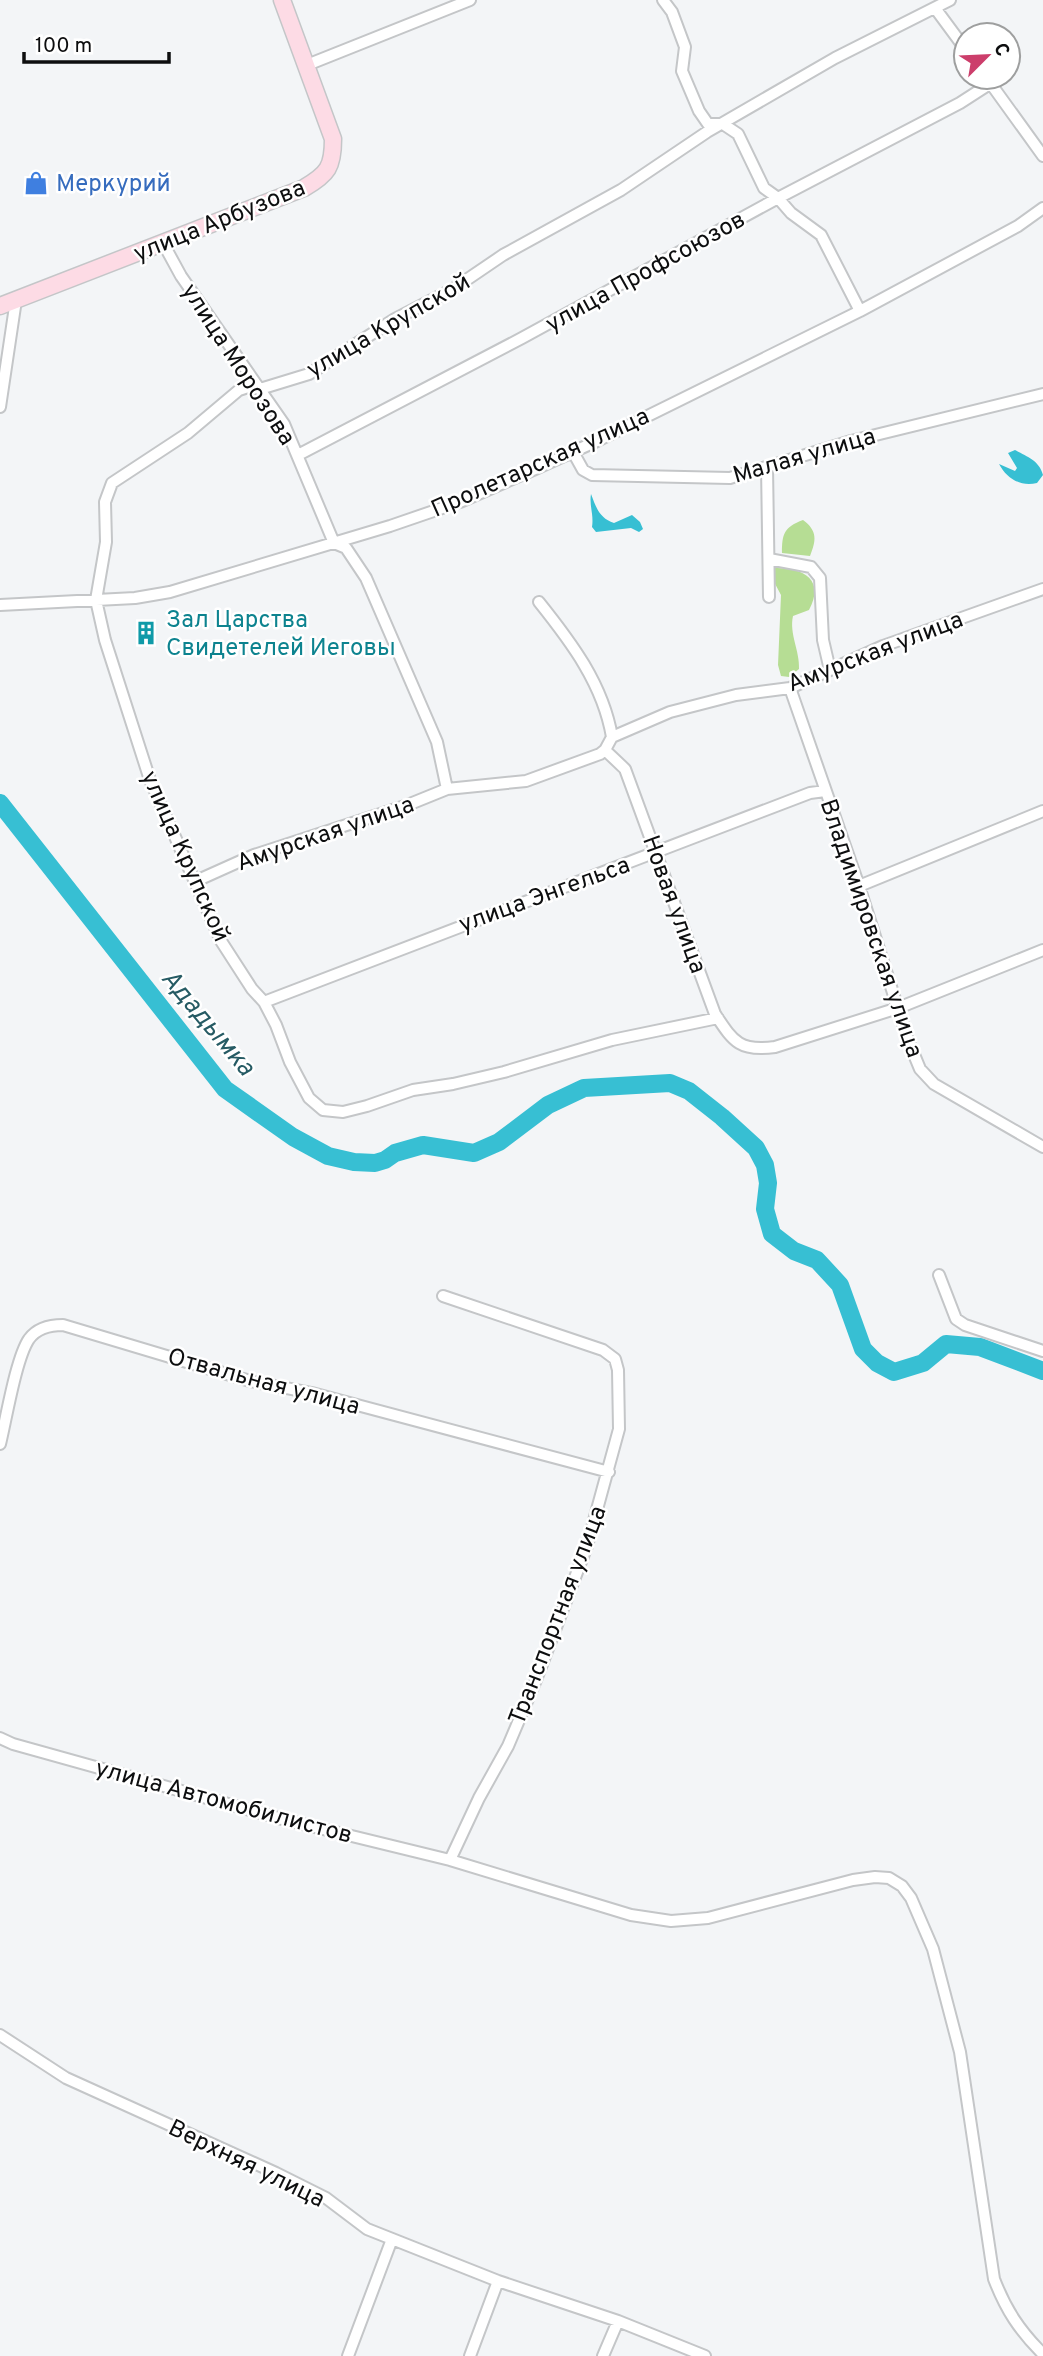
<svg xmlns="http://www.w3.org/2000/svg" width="1043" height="2356" viewBox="0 0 1043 2356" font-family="Overpass,sans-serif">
<rect width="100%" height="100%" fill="#f3f5f7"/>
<path fill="#b6dd94" d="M803 520C818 531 816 541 810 556L782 553C782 534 784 527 803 520Z
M774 568C802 567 826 579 809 610L793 616C789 634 800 651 799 669L789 677 781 676 778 665 781 595 773 580Z"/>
<path fill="#37bfd3" d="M1015 450C1027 457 1039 460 1043 475L1037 483C1021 487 1007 479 999 464L1015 471 1017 468 1008 453Z
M591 494C596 507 599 518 614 523L632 515 640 522 643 529 639 532 631 528 596 532 592 527C594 515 589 505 591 494Z"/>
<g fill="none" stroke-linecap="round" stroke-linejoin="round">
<path stroke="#37bfd3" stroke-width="18" d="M0 803 225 1089 293 1137 328 1156 354 1162 375 1163 385 1160 395 1153 423 1145 474 1153 499 1142 548 1105 584 1088 670 1083 689 1091 722 1117 756 1148 765 1165 768 1183 765 1209 772 1234 794 1251 817 1260 840 1285 863 1349 877 1363 894 1372 923 1363 946 1344 980 1347 1043 1371"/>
<g stroke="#c4c6c8" stroke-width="14">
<path id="street" d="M663 0 672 12 685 47 682 71 699 111 708 124H723L738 134 764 188 778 198 791 213 821 235 860 311
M935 8 966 50
M307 65 470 0
M986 77 1043 156
M163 243 181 276 284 424 334 543 346 548 366 578 437 742 447 789
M0 407 16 300
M573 452 583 470 592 475 730 478 851 441 1043 394
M298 455 522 338 778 198 960 103 991 83
M767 467 769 597
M769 559 811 567 820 578 823 640 830 670
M539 602C571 642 603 684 612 737
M0 605 135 598 170 592 390 526 460 502 533 470 597 441 860 311 1018 226 1043 208
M790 688 859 886 908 1040 920 1069 934 1084 1043 1147
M605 750 625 769 715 1014C733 1041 739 1052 775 1047L898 1008 1043 950
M196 881 254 855 405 806 447 789 526 781 600 754 605 750 612 737 670 712 736 695 790 688 883 646 1043 589
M859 886 1043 811
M264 1002 810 793 825 791
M718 1018 612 1040 504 1072 453 1084 413 1090 367 1106 343 1112 323 1110 309 1098 290 1062 276 1025 264 1002 252 989 221 941 150 780 105 640 96 600 106 542 105 502 112 483 188 433 239 390 248 387 260 389 309 374 395 319 453 289 503 255 621 190 707 132 835 58 950 0
M939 1275 956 1319 965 1325 1043 1351
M443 1296 603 1350 615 1359 618 1370 619 1429 587 1546 536 1680 508 1746 479 1798 450 1860
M0 1444C6 1420 16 1358 29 1339 37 1328 50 1325 63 1325L250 1381 312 1393 609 1472
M0 1738 13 1744 282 1819 450 1860 631 1915 671 1921 708 1918 853 1880 875 1877 889 1878 902 1886 911 1898 933 1949 960 2052 994 2279C1006 2310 1019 2330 1043 2354
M0 2035 66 2078 276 2173 326 2198 367 2229 498 2281 618 2321 705 2356
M348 2356 392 2239
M470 2356 498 2281
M603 2356 618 2321"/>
</g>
<g stroke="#c4c6c8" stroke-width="19">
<path id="secondary" d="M0 306 304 188C328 174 333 167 333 139L282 0"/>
</g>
<use href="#street" stroke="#fff" stroke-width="10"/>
<use href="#secondary" stroke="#fddbe5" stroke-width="16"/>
</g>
<defs>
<g id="shop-bare" transform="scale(1.89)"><path d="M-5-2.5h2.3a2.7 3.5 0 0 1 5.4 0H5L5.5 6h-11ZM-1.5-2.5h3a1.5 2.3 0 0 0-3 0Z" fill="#3f7fe0" stroke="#fff" stroke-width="2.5" paint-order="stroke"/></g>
<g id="building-bare" transform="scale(1.89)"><path d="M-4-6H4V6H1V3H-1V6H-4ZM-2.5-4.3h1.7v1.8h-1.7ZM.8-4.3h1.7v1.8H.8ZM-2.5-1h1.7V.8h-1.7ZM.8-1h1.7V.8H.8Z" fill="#0f9aa8" stroke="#fff" stroke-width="2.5" paint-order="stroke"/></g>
</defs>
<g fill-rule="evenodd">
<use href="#shop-bare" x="36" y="183"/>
<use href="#building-bare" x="146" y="633"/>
</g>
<g text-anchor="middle" stroke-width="5" stroke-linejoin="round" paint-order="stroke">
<g font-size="24" fill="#366cbe" stroke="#fff" text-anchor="start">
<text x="56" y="191">Меркурий</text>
</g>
<g font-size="24" fill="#0d0e0f" stroke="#fff">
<text transform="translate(219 220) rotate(-22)" y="8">улица Арбузова</text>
<text transform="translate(645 271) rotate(-29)" y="8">улица Профсоюзов</text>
<text transform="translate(388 325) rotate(-30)" y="8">улица Крупской</text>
<text transform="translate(239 364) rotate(57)" y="8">улица Морозова</text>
<text transform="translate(804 455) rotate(-16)" y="8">Малая улица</text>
<text transform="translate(540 462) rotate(-24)" y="8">Пролетарская улица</text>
<text transform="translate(875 651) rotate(-21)" y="8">Амурская улица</text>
<text transform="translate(325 833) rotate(-19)" y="8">Амурская улица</text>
<text transform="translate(186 856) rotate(66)" y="8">улица Крупской</text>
<text transform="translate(544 894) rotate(-20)" y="8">улица Энгельса</text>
<text transform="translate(675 904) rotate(70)" y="8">Новая улица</text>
<text transform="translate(872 928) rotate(71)" y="8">Владимировская улица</text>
<text transform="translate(264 1381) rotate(15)" y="8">Отвальная улица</text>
<text transform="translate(557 1615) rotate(-69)" y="8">Транспортная улица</text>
<text transform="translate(224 1801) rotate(15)" y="8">улица Автомобилистов</text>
<text transform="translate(247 2163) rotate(26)" y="8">Верхняя улица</text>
</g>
<g font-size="24" fill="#0d838f" stroke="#fff" text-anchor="start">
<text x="166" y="627">Зал Царства<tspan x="166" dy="28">Свидетелей Иеговы</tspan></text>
</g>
<g font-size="26" font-style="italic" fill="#265b64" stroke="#fff">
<text transform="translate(209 1022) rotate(50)" y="9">Ададымка</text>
</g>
</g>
<g transform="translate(987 56) rotate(66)"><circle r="33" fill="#ffffff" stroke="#9e9f9f" stroke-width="2"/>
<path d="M0-5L12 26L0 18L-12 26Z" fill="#cc3e6b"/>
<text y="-10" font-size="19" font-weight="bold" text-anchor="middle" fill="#0d0e0f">С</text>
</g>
<path d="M24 52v10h145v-10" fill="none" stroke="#0d0e0f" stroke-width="3.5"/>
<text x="35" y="52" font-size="21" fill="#0d0e0f" stroke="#ffffff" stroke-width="5" paint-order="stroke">100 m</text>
</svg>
